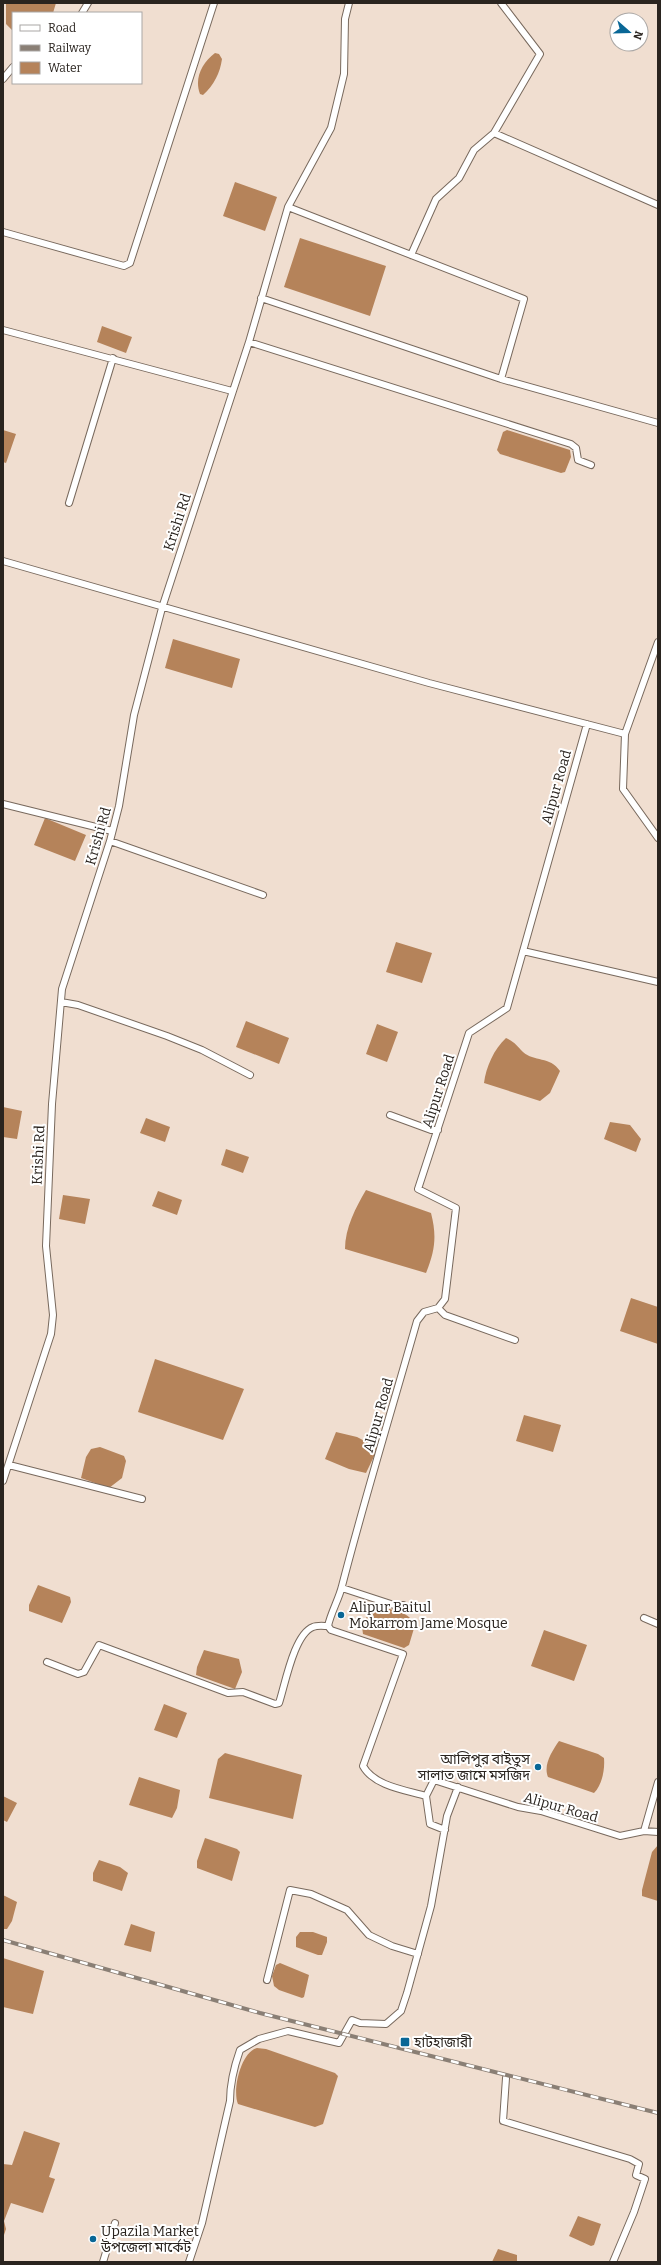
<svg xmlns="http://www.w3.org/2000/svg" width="661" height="2265" viewBox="0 0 661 2265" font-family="Bitter,'Noto Sans Bengali',serif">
<rect width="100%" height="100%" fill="#f0ded0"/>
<path fill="#b5835a" d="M6 3H56L53 13H13V31L6 24Z
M215 53 219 54 222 59C220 73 214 85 203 95L200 94C194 78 202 63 215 53Z
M235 182 277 197 265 231 223 216Z
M300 238 386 266 370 316 284 287Z
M102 326 132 337 126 353 97 342Z
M3 430 16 434 6 463 3 462Z
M507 430 570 450 571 457 565 472 561 473 500 454 497 450 503 432Z
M173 639 240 659 232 688 165 668Z
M45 818 86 835 75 861 34 845Z
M396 942 432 953 422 983 386 972Z
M246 1021 289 1038 279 1064 236 1047Z
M377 1024 398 1032 387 1062 366 1054Z
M506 1038C516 1043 516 1045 523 1052 534 1062 550 1056 560 1071L550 1093 540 1101 484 1083C486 1067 494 1049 506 1038Z
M3 1107 22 1111 17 1139 3 1137Z
M146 1118 170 1127 165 1142 140 1133Z
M610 1122 630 1125 641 1139 636 1152 604 1139Z
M226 1149 249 1157 243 1173 221 1165Z
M366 1190 431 1213C437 1236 435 1251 426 1273L345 1249C345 1228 356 1207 366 1190Z
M158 1191 182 1200 177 1215 152 1206Z
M63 1195 90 1199 85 1224 59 1219Z
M631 1298 658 1307V1344L620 1331Z
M155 1359 244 1389 223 1440 138 1412Z
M524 1415 561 1425 553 1452 516 1441Z
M336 1432 357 1437 378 1448 366 1473 349 1469 325 1459Z
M100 1447 124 1456 126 1461 122 1478 109 1488 81 1478 86 1457 91 1449Z
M38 1585 70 1597 71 1602 62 1623 29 1611V1605Z
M372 1605C387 1609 409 1610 415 1625L409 1645 404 1648 363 1634 362 1627Z
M544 1630 587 1645 574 1681 531 1666Z
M204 1650 239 1659 242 1672 235 1689 196 1675 197 1667Z
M164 1704 187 1713 177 1738 154 1730Z
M559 1741 598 1754 604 1758C605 1770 602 1785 594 1793L548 1777C543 1765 552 1751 559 1741Z
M225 1753 302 1775 293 1819 209 1798 218 1759Z
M139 1777 180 1790 177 1808 172 1818 129 1805Z
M3 1796 17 1803 7 1822 3 1820Z
M205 1838 237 1849 240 1852 232 1881 197 1868V1861Z
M658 1845V1901L642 1896V1890L652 1852Z
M99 1860 120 1867 128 1873 122 1891 93 1881V1873Z
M3 1895 17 1902 12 1921 7 1929H3Z
M131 1924 155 1932 151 1952 124 1945Z
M300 1932H313L327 1937V1942L322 1955H318L296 1947V1937Z
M3 1958 44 1971 33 2014 3 2007Z
M280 1963 309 1975 304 1997 302 1998 279 1990 274 1986 272 1976 276 1965Z
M257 2048 266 2049 335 2073 338 2076 323 2124 315 2127 238 2104C232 2090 241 2052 257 2048Z
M24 2131 60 2143 49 2177 55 2179 43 2213 11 2203 4 2221 6 2229 3 2238V2164L12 2165Z
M578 2216 601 2224 594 2245 591 2246 569 2236Z
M498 2249 517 2255V2262H492Z"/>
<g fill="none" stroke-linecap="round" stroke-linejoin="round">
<g stroke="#78695d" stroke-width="8">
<path id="minor" d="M349 3 345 19 344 74 331 128 288 207 524 299 501 379
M501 3 540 54 494 133 658 205
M82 13 88 3
M3 79 13 67
M3 232 124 266 130 263 214 3
M411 255 436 199 459 178 474 150 494 133
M261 298 501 379 658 423
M3 330 232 391
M249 342 571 444 576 448 578 460 591 465
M69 503 113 358
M3 561 429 683 625 734 658 642
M587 724 507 1008 469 1033 418 1189 456 1208 445 1299 438 1308 424 1312 417 1321C392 1409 365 1497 342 1586 339 1599 331 1612 328 1626L331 1630 403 1654 363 1766C374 1786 405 1790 426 1796L434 1780 518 1807 541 1811 620 1836 644 1831 658 1782
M625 734 623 789 658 838
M3 804 112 831
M110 841 263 895
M523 951 658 982
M61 1002 78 1005 167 1036 202 1050 250 1075
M390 1115 431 1130H438
M438 1308 445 1315 515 1340
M9 1465 142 1499
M3 1481 51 1334 53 1315 46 1246 52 1104 62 989 110 841 119 806 134 715 162 608 249 342 288 207
M342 1588 397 1606 403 1605
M644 1618 658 1624
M47 1662 78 1674 84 1672 99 1645 228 1693 243 1692 275 1704 279 1703C285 1685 294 1634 313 1627 317 1625 324 1626 328 1626
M426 1796 430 1824 445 1830
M644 1831 658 1832
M267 1980 290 1890 311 1894 347 1910 369 1935 392 1946 418 1954
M506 2078 503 2121 630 2159 639 2164 636 2175 645 2179 634 2212 613 2262
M103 2262 115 2223
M189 2262 202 2223 230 2101C230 2083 234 2067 240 2050L259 2039 288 2031 339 2043 352 2020 360 2023 386 2024 401 2011 407 1993 431 1906 447 1816 458 1787"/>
</g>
<use href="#minor" stroke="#fff" stroke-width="6"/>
<g stroke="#8a7f75" stroke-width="4">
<path id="rail" d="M3 1940 260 2013 658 2113"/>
</g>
<use href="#rail" stroke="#fff" stroke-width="2.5" stroke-dasharray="8" stroke-linecap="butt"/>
</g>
<g fill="#096796" stroke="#fff" stroke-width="1.5">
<circle cx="341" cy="1615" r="4"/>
<circle cx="538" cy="1767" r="4"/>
<rect x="400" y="2037" width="10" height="10" rx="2"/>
<circle cx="93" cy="2239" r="4"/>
</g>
<g text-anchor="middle" stroke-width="4" stroke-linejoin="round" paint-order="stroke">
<g font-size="14" fill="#2a241f" stroke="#fff">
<text transform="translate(177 522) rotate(-72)" y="5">Krishi Rd</text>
<text transform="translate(556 787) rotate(-74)" y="5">Alipur Road</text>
<text transform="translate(98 836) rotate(-74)" y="5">Krishi Rd</text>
<text transform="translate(438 1091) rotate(-72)" y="5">Alipur Road</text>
<text transform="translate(38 1155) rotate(-87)" y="5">Krishi Rd</text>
<text transform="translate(378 1415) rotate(-74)" y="5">Alipur Road</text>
<text transform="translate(561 1807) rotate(16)" y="5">Alipur Road</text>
</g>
<g font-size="14" fill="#2a241f" stroke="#fff" text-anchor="start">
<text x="349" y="1612">Alipur Baitul<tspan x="349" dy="16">Mokarrom Jame Mosque</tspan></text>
<text x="530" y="1764" text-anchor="end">আলিপুর বাইতুস<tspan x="530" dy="16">সালাত জামে মসজিদ</tspan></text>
<text x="414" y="2047">হাটহাজারী</text>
<text x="101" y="2236">Upazila Market<tspan x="101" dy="16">উপজেলা মার্কেট</tspan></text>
</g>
</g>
<rect width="661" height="2265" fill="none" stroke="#2a241f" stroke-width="8"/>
<rect x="12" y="12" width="130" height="72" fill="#ffffff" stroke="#aaa7a5"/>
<rect x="20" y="25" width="20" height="6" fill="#ffffff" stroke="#aaa7a5"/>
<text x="48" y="32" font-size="12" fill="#2a241f">Road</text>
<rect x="20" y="45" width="20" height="6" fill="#8a7f75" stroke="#aaa7a5"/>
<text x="48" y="52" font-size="12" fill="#2a241f">Railway</text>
<rect x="20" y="62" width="20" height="12" fill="#b5835a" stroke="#aaa7a5"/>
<text x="48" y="72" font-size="12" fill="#2a241f">Water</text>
<g transform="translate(629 32) rotate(110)"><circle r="19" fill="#ffffff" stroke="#aaa7a5"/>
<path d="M0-3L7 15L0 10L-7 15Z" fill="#096796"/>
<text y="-6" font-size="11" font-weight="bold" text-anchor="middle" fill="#2a241f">N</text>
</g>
</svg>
